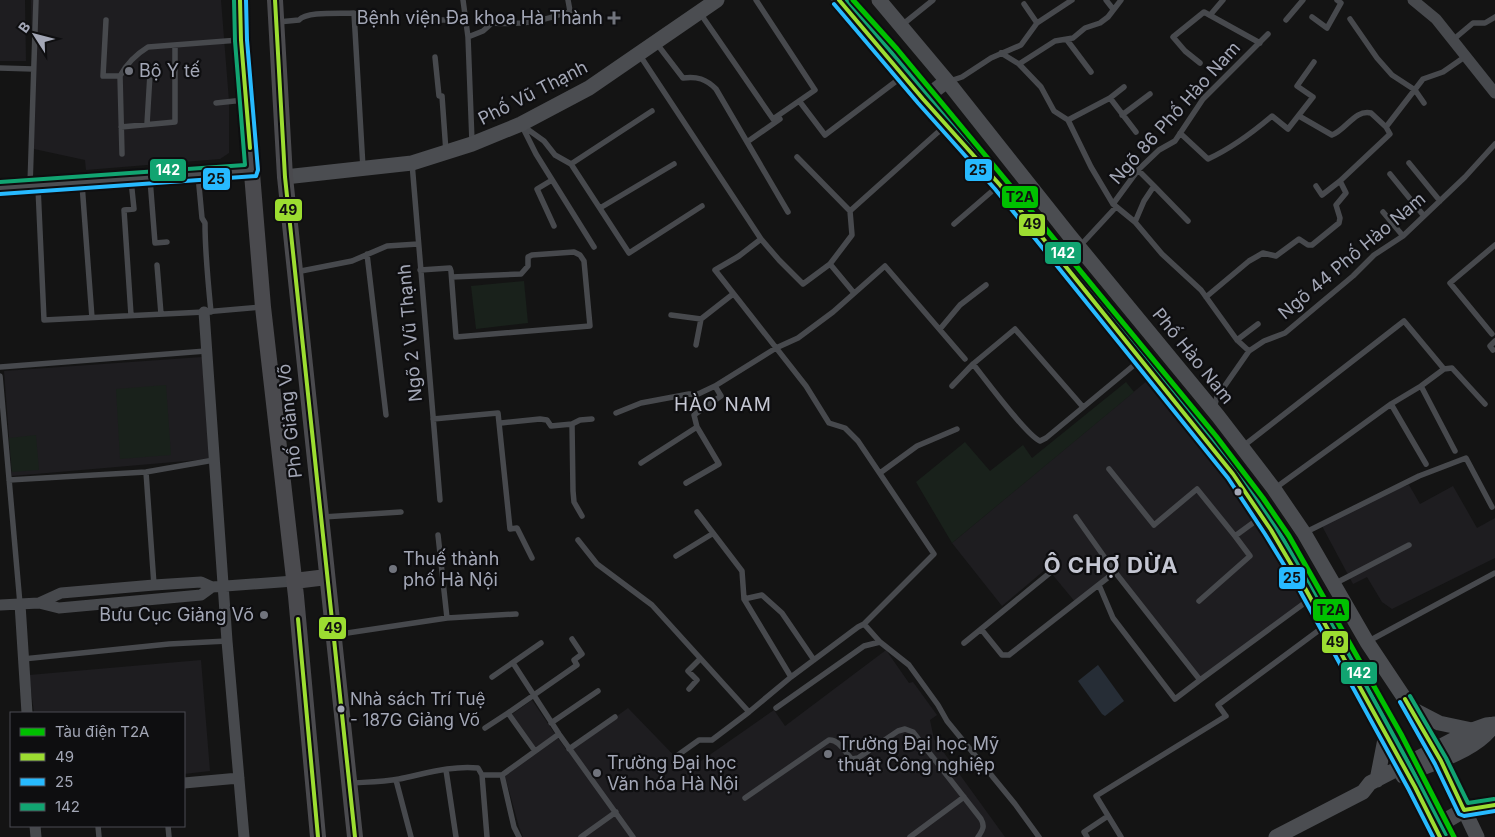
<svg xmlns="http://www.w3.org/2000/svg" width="1495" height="837" viewBox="0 0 1495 837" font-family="Inter,sans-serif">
<rect width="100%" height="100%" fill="#141414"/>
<path fill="#1e1d20" d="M0 0H25L26 61H0Z
M31 0H221L229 101V153L220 159 86 170 85 160 34 149Z
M202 357 209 459 12 476 4 371Z
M1148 380 1221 467 1257 519 1306 602 1200 680 1115 572 1076 603 1047 568 1002 606 952 543Z
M1409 485 1420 504 1453 486 1477 528 1495 518V558L1392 609 1382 602 1367 577 1353 584 1322 526 1393 490Z
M886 650 909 683 913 682 937 715 930 720 934 739 1005 837H523L519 827 505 776 558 738 568 752 628 708 688 770 774 710 785 726Z
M201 660 210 771 184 774V713H34L29 675Z
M532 700 555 734 535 748 511 715Z"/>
<path fill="#19211b" d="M524 281 528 323 476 329 471 286Z
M1126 382 1134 392 952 543 916 482 965 442 990 471 1023 445 1032 458Z
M166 385 171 455 120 459 116 389Z
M36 435 39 470 12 472 9 438Z"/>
<path fill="#262d36" d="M1098 665 1124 701 1105 716 1102 714 1078 681Z"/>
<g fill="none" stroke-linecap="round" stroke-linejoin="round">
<path stroke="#47494d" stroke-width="5.5" d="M463 0 468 37 472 142
M1106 0 1113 9
M1024 4 1037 23
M700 13 773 119 815 90 756 0
M1211 14 1223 0
M1312 17 1327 28 1341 3 1337 0
M1350 19 1377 58 1392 75 1415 90 1424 103
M106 20 103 76H120
M433 20H465
M1286 20 1303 0
M278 22 299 20C307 11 341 14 354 13L363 168
M902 25 933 0
M468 37 483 31 492 23C523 25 541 22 570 11L568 0
M1454 39 1473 23H1485L1495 17
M1067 40 1091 72
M657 44 683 78C697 76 706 79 716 89L788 212
M1001 53 1019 64 1041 87 1054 111 1068 120 1091 167 1113 204 1135 222 1162 254 1201 290 1237 340 1249 351
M639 54 761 239 779 260 803 284 830 264 852 235 850 211
M435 57 439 96H442L446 152
M1200 63 1185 51 1173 37 1204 12 1260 43
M1019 64 1055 41 1073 38 1085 28 1100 23 1108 17 1121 0
M0 68 33 69
M950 81 962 77 991 58 1021 45 1037 23 1072 0
M1110 98 1124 87
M800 102 825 135 903 76
M216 103 244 100
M1122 115 1150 94
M1068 120 1110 98 1136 132
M147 124 150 74 154 67
M522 126 536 154 594 247
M523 126 544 141 555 155 571 164 629 253 702 206
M121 127 175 122V45
M1386 127 1423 79 1443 72 1466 56
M1180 133 1208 159C1232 148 1252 133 1272 116L1288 129 1313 97 1297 86 1314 62
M747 142 780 119
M122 154 120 76C127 63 135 55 148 47L239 40
M797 157 850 211
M412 163 440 500
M1409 163 1440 201
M571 164 652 111
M1390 174 1424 216
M198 175 202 218 205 223C205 253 208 282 211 312
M150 179 155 243 167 242
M552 180 537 189 554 226
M82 184 92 318
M30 186 36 0
M1154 186 1188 221
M1316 186 1322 195 1340 181
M38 187 44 320 204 312 261 307
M1113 204 1138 170 1159 150 1175 141 1203 99 1268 34
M600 208 674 164
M850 211 937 133 947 126
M1383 212 1403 236
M1135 222 1144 201 1154 186 1138 170
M954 224 998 186
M1079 247 1116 207
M367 254 386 415
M830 264 854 293
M157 265 161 314
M420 270 450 268 451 271 456 337 590 326 584 261 580 255 574 252 532 255 528 257V266L521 274 452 277
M296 272 352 261 387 246 418 244
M1206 297 1249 261 1263 253 1276 256 1299 239 1308 245H1312L1339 223 1340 218 1336 205 1346 193 1340 181 1390 134 1386 127 1371 113C1355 109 1346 130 1332 135L1299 116
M131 315 124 210 134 209 131 180
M671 315 701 319 733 294
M940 329 960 305 986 285
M1492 334 1450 283 1495 245
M1237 340 1258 324
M696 345 701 319
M1493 350 1490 346 1495 341
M973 364 1015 329 1083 407
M0 367 206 351
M0 376 20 604
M952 386 973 364C985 379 1026 435 1040 441L1046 438 1139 361
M1421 386 1455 451
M1391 404 1426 464
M1214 408 1217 397 1249 351 1264 341 1285 333 1353 276 1374 255 1403 236 1465 177 1495 144
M616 413 641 403 689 394 696 395 715 386
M433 419 498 413 510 529 517 528 532 558
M501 423 540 419 547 420 551 426 572 424 573 491 574 502 582 516
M572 424 580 420 592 419
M1242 447 1404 321 1444 369
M641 463 697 427 694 415 721 396 715 386 776 348 798 338 833 312 885 266 965 359
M1109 469 1154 525 1197 489 1235 536 1261 517
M146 472 154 585
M880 473 917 446 957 429
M9 480 146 472 214 460
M686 483 719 464 697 427
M1274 489 1391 404 1421 386 1444 369 1452 368 1485 404
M697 512 742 571 744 599 791 677
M323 517 401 512
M1076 517 1115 572
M1306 532 1419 476 1466 458 1492 507
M438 535 447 618
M578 540 597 564 652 605 749 712
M676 556 712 534
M1334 584 1409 545
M1099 585 1113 618 1175 699 1200 680
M744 599 762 595 782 613 814 660
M1199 601 1250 556 1235 536
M864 624 880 642 909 665 938 705 947 721 1015 804 1039 837
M981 629 1002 655H1009L1115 572 1200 680 1310 599
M334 635 447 618 516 614
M1367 642 1495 573
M964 643 1057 567
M23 659 169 644 227 641
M513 663 559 734 633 837
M492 677 541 643
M689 689 697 680 688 671 700 659
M776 708 864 646 880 642
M551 723 598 691
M485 728 508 713
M569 749 615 717
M535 751 508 713 577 665 574 660 582 654 572 639
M678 755 699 740H712L749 712 791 677 858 627 864 624 934 554 858 441 845 428 829 423 806 386 715 270 739 256 761 239
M446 770 456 837
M482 775 487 837
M502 775 514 827 519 837
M396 780 411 837
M351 783C367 782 383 782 399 779 424 774 452 765 478 768L482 775H502L559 734
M745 798 829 740C839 739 845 753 852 759L858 758 898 731 905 729 913 732 981 819C985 826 983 830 978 837
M98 826 99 837
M168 826 169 837
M581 837 616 812
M910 837 964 797
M1087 837 1084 832 1108 816
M1121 837 1096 796 1226 716 1218 705 1326 625"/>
<path stroke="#47494d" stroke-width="11" d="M1413 0 1436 19 1495 93
M204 312 227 641 244 837
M39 603 59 608 201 595 212 587
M20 604 27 713
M0 605 39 603 61 593 154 585 201 582 212 587 294 581
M184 783 239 778
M35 826 36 837"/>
<path stroke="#4b4d51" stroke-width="15" d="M839 0 923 99 1000 185 1233 474C1286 548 1327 627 1370 706 1394 750 1419 792 1440 837
M879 0 947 81 1069 235 1218 416 1274 489 1304 533 1367 642 1411 708 1441 761 1477 837
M923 99 947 81
M285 177 412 163 472 144 521 124 589 88 717 0
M0 188 252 171
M1412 709 1439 723 1472 730
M1403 776C1429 764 1480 750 1494 724
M1377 780 1386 734
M1276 837 1363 792 1370 783 1472 730 1486 725 1495 724"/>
<path stroke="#4a4a4e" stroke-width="16" d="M240 0 241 40 263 307 296 596 318 837
M275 0 285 177 355 837
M294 581 327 577
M1435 827 1464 810 1495 805"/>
<g stroke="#0e0e10" stroke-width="8">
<path id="bus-1" d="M240 0 241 40 250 148
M275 0 285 177 355 837
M839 0 923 99 1000 185 1233 474 1271 530 1305 588 1415 787 1440 837
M298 619 318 837
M1405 699 1441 761 1464 810 1495 805"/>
</g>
<g stroke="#0e0e10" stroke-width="8">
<path id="bus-2" d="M834 4 918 103 995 189 1228 478 1265 534 1300 591 1409 790 1433 837
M0 194 256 176 258 170 247 40 246 0
M1400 702 1435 764 1459 814 1464 816 1495 811"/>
</g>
<g stroke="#0e0e10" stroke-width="8">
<path id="bus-3" d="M847 0 928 95 1005 181 1238 470 1276 527 1311 585 1420 784 1446 834
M0 182 245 165 235 41 234 0
M1410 696 1446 758 1468 803 1494 799"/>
</g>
<use href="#bus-1" stroke="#9cdd31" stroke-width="4"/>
<use href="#bus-2" stroke="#27baff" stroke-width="4"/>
<use href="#bus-3" stroke="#11a471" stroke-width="4"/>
<g stroke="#0e0e10" stroke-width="9">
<path id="metro-1" d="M853 0 897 49 995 167 1216 436 1263 498 1289 536 1401 734 1454 837"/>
</g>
<use href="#metro-1" stroke="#00c000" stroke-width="5"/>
</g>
<g fill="#71747d" stroke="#0e0e10" stroke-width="2">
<path d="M611.5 10.5h5v5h5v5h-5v5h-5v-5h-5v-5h5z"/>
<circle cx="129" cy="71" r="5"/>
<circle cx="393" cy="569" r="5"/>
<circle cx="264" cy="615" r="5"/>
<circle cx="828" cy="754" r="5"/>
<circle cx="597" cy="773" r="5"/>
</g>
<g fill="#a3a7b6" stroke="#0e0e10" stroke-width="2">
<circle cx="1238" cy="492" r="4.5"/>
<circle cx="341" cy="709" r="4.5"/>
</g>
<g text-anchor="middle" stroke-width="4.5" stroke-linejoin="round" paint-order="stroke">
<g font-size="17" fill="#a3a7b6" stroke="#0e0e10" text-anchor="start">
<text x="350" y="705">Nhà sách Trí Tuệ<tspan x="350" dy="21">- 187G Giảng Võ</tspan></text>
</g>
<g font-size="18" fill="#a3a7b6" stroke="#0e0e10" text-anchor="start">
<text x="603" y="24" text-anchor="end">Bệnh viện Đa khoa Hà Thành</text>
<text x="139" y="77">Bộ Y tế</text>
<text x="403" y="565">Thuế thành<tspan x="403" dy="21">phố Hà Nội</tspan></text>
<text x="254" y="621" text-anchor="end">Bưu Cục Giảng Võ</text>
<text x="838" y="750">Trường Đại học Mỹ<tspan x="838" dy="21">thuật Công nghiệp</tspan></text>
<text x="607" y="769">Trường Đại học<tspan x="607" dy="21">Văn hóa Hà Nội</tspan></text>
</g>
<g font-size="18" fill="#a3a7b6" stroke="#0e0e10">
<text transform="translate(533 93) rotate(-27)" y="6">Phố Vũ Thạnh</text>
<text transform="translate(1175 113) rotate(-48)" y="6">Ngõ 86 Phố Hào Nam</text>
<text transform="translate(1352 256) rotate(-40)" y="6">Ngõ 44 Phố Hào Nam</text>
<text transform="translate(410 333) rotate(-95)" y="6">Ngõ 2 Vũ Thạnh</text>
<text transform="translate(1193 356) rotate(51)" y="6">Phố Hào Nam</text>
<text transform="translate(290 421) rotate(-96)" y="6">Phố Giảng Võ</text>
</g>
<g font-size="19" letter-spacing="1" fill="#c4c6d2" stroke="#0e0e10">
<text x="723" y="411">HÀO NAM</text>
</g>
<g font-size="22" font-weight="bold" letter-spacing="1" fill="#c4c6d2" stroke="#0e0e10">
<text x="1111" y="573">Ô CHỢ DỪA</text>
</g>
</g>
<g stroke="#0e0e10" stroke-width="2">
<rect x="964" y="158" width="29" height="24" rx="5" fill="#27baff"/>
<rect x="149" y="158" width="38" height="24" rx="5" fill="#11a471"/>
<rect x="202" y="167" width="29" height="24" rx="5" fill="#27baff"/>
<rect x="1001" y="185" width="38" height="24" rx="5" fill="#00c000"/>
<rect x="274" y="198" width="29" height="24" rx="5" fill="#9cdd31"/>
<rect x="1018" y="213" width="28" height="24" rx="5" fill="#9cdd31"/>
<rect x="1044" y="241" width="38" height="24" rx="5" fill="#11a471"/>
<rect x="1278" y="566" width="28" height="24" rx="5" fill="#27baff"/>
<rect x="1312" y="598" width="38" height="24" rx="5" fill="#00c000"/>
<rect x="318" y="616" width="29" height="24" rx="5" fill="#9cdd31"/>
<rect x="1321" y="630" width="28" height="24" rx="5" fill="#9cdd31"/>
<rect x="1340" y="661" width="38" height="24" rx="5" fill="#11a471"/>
</g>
<g font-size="14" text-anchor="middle" font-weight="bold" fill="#fff">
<text x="168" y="175">142</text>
<text x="1063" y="258">142</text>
<text x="1359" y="678">142</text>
</g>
<g font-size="14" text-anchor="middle" font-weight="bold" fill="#111">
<text x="978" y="175">25</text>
<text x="216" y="184">25</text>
<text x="1020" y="202">T2A</text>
<text x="288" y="215">49</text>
<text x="1032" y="229">49</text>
<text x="1292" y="583">25</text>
<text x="1331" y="615">T2A</text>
<text x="333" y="633">49</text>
<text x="1335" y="647">49</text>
</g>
<rect x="10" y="712" width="175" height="115" fill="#0e0e10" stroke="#4a4b52"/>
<rect x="20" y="728" width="25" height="8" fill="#00c000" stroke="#4a4b52"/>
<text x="55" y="737" font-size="15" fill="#a3a7b6">Tàu điện T2A</text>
<rect x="20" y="753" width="25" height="8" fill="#9cdd31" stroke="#4a4b52"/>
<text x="55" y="762" font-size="15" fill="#a3a7b6">49</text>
<rect x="20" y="778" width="25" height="8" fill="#27baff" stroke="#4a4b52"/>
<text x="55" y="787" font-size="15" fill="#a3a7b6">25</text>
<rect x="20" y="803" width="25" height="8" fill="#11a471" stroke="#4a4b52"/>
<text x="55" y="812" font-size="15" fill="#a3a7b6">142</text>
<g transform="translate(35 35) rotate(306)" stroke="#0e0e10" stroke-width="4" paint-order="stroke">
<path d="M0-4L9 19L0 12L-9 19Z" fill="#a3a7b6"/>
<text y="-8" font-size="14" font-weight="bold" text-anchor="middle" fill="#a3a7b6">B</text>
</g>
</svg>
